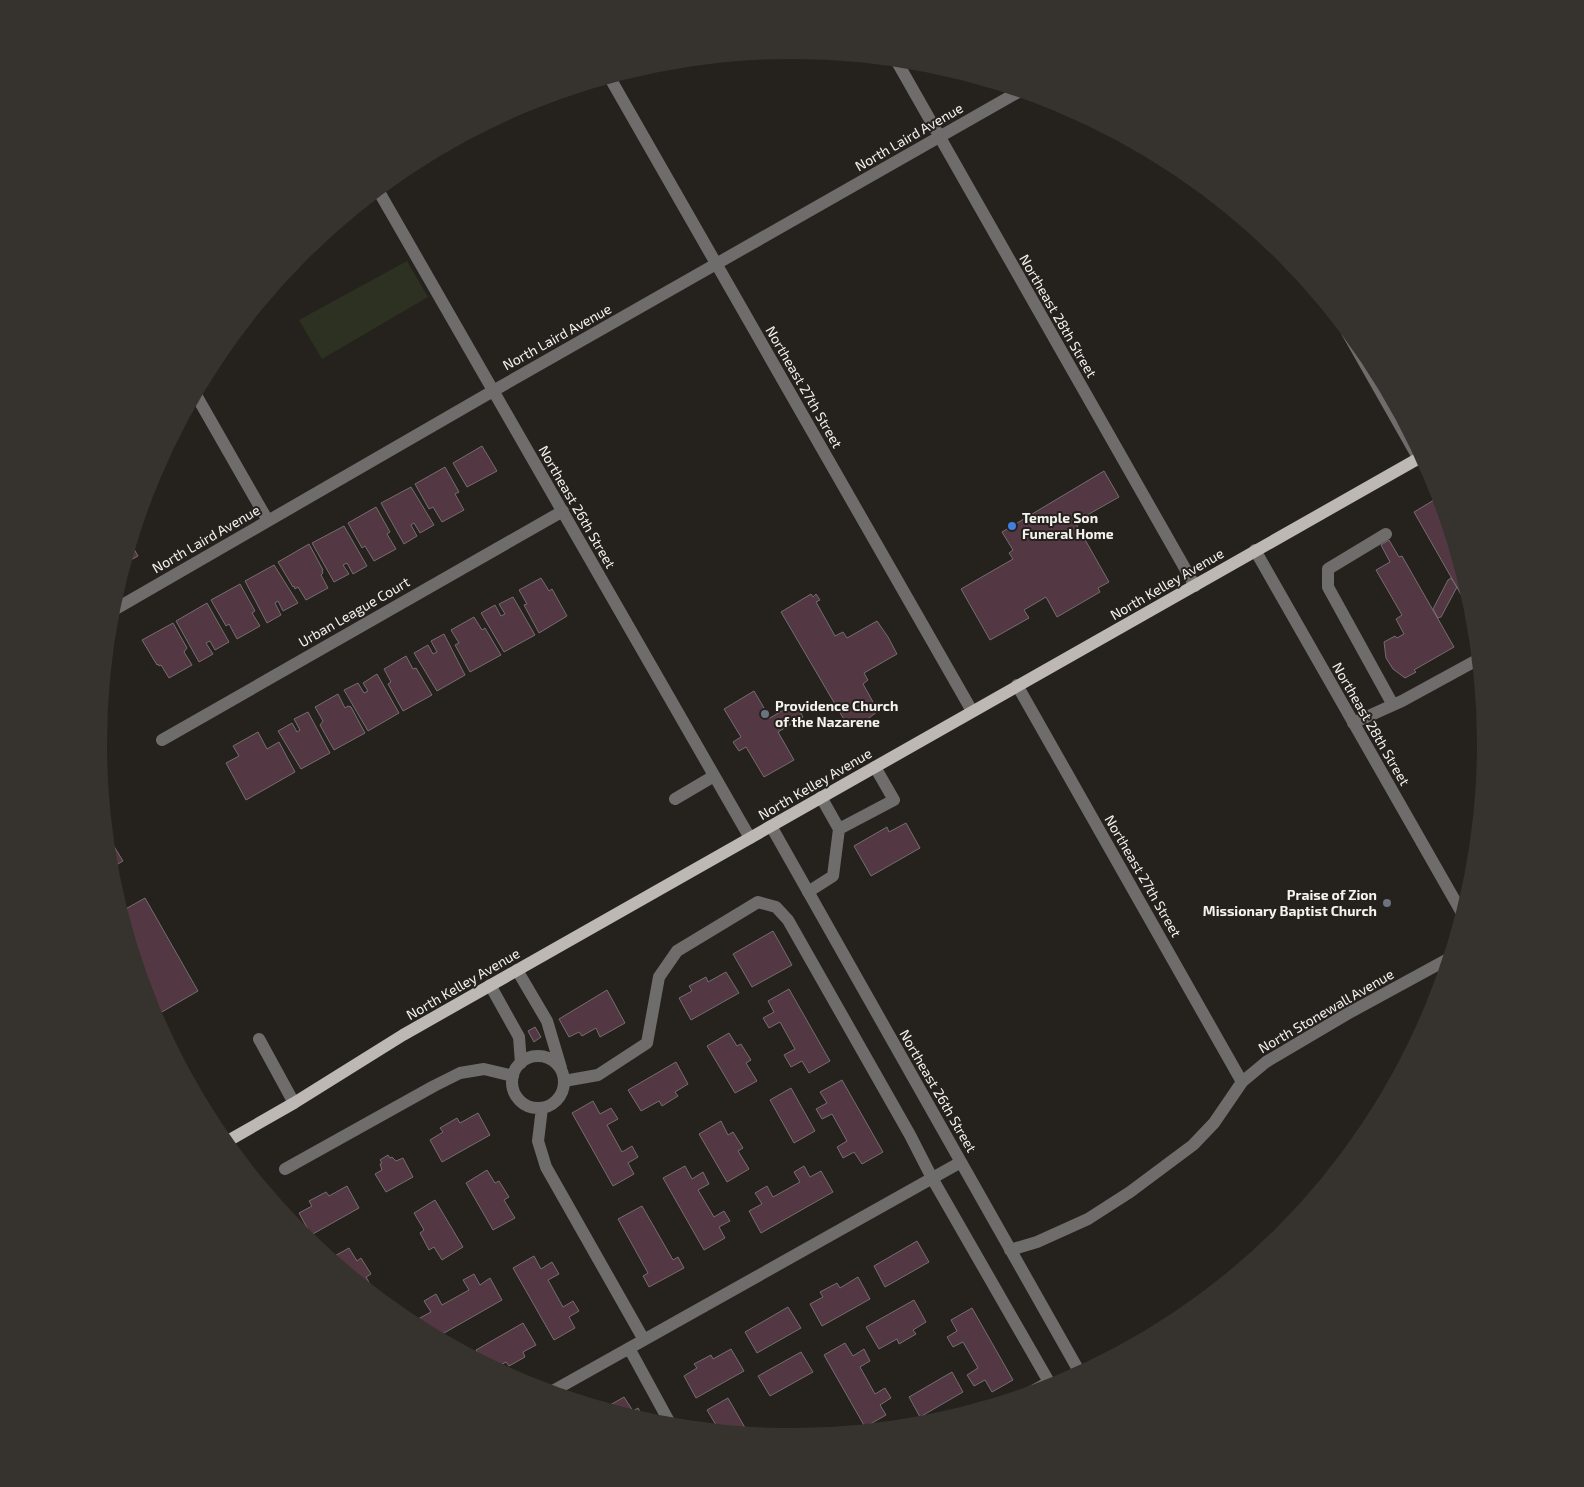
<svg xmlns="http://www.w3.org/2000/svg" width="1584" height="1487" viewBox="0 0 1584 1487" font-family="'Exo 2',sans-serif">
<rect width="100%" height="100%" fill="#25221d"/>
<path fill="#2c3121" d="M407 261 428 297 322 359 299 320Z"/>
<path fill="#533844" stroke="#746d70" d="M482 446 497 471 467 487 453 463Z
M445 467 459 492 455 494 464 510 442 522 433 507 429 509 415 484Z
M1104 471 1119 497 1075 522 1109 582 1098 588 1100 592 1057 617 1046 597 1024 610 1029 618 990 640 961 589 1013 559 1009 553 1013 550 1002 532Z
M411 487 434 525 420 533 414 523 411 525 417 536 404 544 381 503Z
M1439 497 1468 595 1463 598 1414 512Z
M376 507 390 532 387 534 396 549 374 561 365 546 362 548 348 523Z
M344 526 367 566 353 574 347 563 343 565 349 574 334 582 312 543Z
M1389 540 1399 557 1402 556 1454 647 1414 670 1416 672 1405 678 1393 669 1386 658 1384 642 1395 636 1397 638 1404 634 1396 619 1402 615 1376 570 1390 562 1381 545Z
M131 544 138 556 125 563Z
M309 544 323 570 322 571 323 573 321 575 328 588 306 600 298 587 295 589 294 586 293 587 278 562Z
M274 565 298 603 283 611 278 601 275 603 281 615 267 623 245 581Z
M541 578 549 591 552 589 567 616 539 633 524 605 527 604 519 590Z
M1451 578 1457 587 1441 617 1438 618 1433 609 1448 580Z
M240 584 255 611 252 613 260 626 237 639 229 624 226 626 211 600Z
M811 594 813 597 816 594 820 600 816 602 835 636 843 632 847 638 877 621 888 637 897 654 864 673 868 680 863 684 878 711 864 722 849 728 781 612Z
M513 597 535 635 504 652 481 613 495 605 501 616 505 614 499 604Z
M207 603 229 642 215 650 210 641 206 643 213 654 199 662 176 621Z
M474 617 482 630 485 628 501 655 470 672 455 645 459 643 451 630Z
M173 623 187 648 184 652 192 665 169 678 161 665 159 666 158 664 157 665 142 640Z
M444 634 465 675 437 691 414 653 428 645 433 654 437 652 431 641Z
M406 656 413 669 416 668 432 695 403 711 388 684 391 682 384 669Z
M377 674 399 713 368 731 344 690 358 683 364 693 368 691 363 683Z
M754 691 770 718 795 703 803 717 778 732 794 760 764 777 746 747 739 751 733 742 741 737 724 709Z
M338 694 345 708 348 706 351 707 365 733 334 750 320 725 323 721 315 707Z
M308 712 330 753 301 769 278 731 292 723 297 732 300 730 294 719Z
M258 732 267 749 279 742 295 772 246 800 226 763 239 756 233 746Z
M906 823 920 848 871 876 854 846 887 827 889 832Z
M107 835 123 861 111 868Z
M145 898 198 991 155 1016 151 1009 122 911Z
M773 931 792 965 752 987 733 954Z
M726 972 739 993 691 1020 679 998 692 991 689 986 706 977 708 982Z
M789 989 830 1061 809 1073 802 1061 791 1067 784 1055 795 1049 780 1022 769 1028 763 1018 774 1012 768 1001Z
M607 990 625 1023 600 1037 596 1028 582 1036 579 1032 569 1037 559 1019Z
M535 1027 541 1037 534 1042 528 1031Z
M729 1033 737 1046 741 1044 751 1060 746 1063 757 1081 735 1093 707 1046Z
M676 1062 688 1084 675 1092 678 1096 662 1106 659 1101 641 1111 628 1090Z
M842 1080 883 1152 862 1164 854 1152 843 1158 837 1147 847 1141 832 1114 822 1119 816 1109 827 1103 820 1092Z
M791 1088 815 1131 794 1143 770 1100Z
M593 1101 600 1114 611 1108 618 1119 607 1125 622 1152 632 1146 638 1157 628 1163 634 1174 613 1186 572 1113Z
M478 1113 490 1135 442 1162 430 1140 443 1132 440 1128 457 1118 460 1123Z
M721 1121 728 1135 733 1132 743 1148 738 1151 749 1169 727 1182 699 1134Z
M388 1155 390 1158 392 1157 396 1161 403 1158 413 1177 386 1192 375 1174 382 1170 380 1164 382 1163 380 1160Z
M685 1166 692 1179 703 1172 709 1184 698 1190 714 1217 724 1211 730 1221 719 1227 725 1238 704 1250 663 1178Z
M804 1166 810 1177 821 1171 833 1192 761 1233 749 1211 762 1204 755 1193 767 1186 773 1197 800 1182 794 1172Z
M487 1170 495 1183 499 1181 509 1197 504 1200 515 1218 493 1230 466 1183Z
M347 1186 359 1208 311 1235 299 1213 312 1206 309 1201 326 1192 329 1196Z
M435 1200 463 1247 442 1260 434 1247 429 1250 420 1233 424 1230 414 1213Z
M642 1206 673 1260 678 1257 684 1268 649 1287 643 1276 648 1273 618 1219Z
M917 1241 929 1262 885 1287 874 1266Z
M349 1248 357 1261 361 1258 371 1274 366 1277 376 1295 331 1258Z
M534 1256 541 1269 552 1262 559 1274 548 1280 563 1307 573 1301 579 1311 569 1317 575 1328 554 1340 513 1268Z
M474 1274 480 1285 490 1278 502 1300 437 1337 424 1330 418 1319 431 1312 424 1301 436 1294 442 1305 469 1290 463 1280Z
M858 1277 870 1299 822 1326 810 1304 823 1297 820 1292 837 1283 840 1288Z
M914 1300 926 1322 913 1330 916 1334 899 1344 897 1339 879 1349 866 1327Z
M788 1307 801 1328 757 1353 745 1332Z
M972 1308 1013 1380 992 1392 985 1380 974 1386 967 1375 978 1368 963 1342 953 1347 947 1337 957 1331 951 1320Z
M523 1323 536 1345 523 1352 525 1357 509 1366 506 1362 496 1368 481 1360 476 1350Z
M845 1343 853 1356 864 1349 870 1361 860 1367 875 1394 885 1388 891 1398 880 1405 886 1415 865 1427 824 1355Z
M731 1349 744 1371 696 1398 684 1376 697 1368 694 1364 711 1355 713 1359Z
M801 1352 813 1372 770 1396 758 1376Z
M952 1372 963 1392 920 1417 909 1397Z
M624 1397 633 1411 638 1408 643 1417 640 1419 605 1408Z
M728 1398 748 1433 719 1430 707 1410Z"/>
<g fill="none" stroke-linecap="round" stroke-linejoin="round">
<path stroke="#6f6d6b" stroke-width="12" d="M896 60 1195 586
M610 78 972 711
M378 190 750 838
M1347 332 1419 459
M196 395 268 521
M1386 534 1328 569V587L1393 705
M1255 550 1462 913
M112 611 493 391 1020 91
M1017 685 1242 1082
M1353 723 1402 701 1477 660
M162 740 563 511
M821 797 839 829 894 800 875 767
M675 799 714 776
M771 826 1079 1371
M808 892 833 876 839 829
M517 970 547 1021 561 1068
M490 985 519 1037 521 1063
M259 1039 294 1103
M512 1082a26 26 0 1 1 52 0a26 26 0 1 1-52 0Z
M564 1081 598 1075 647 1043 659 977 677 951 758 902 776 907 788 920 910 1135 932 1178 1049 1382 1031 1392
M542 1108 538 1141 546 1167 644 1340
M285 1169 434 1086 460 1073 484 1069 513 1076
M1010 1250 1037 1242 1088 1219 1130 1192 1193 1145 1214 1123 1242 1082 1266 1062 1347 1014 1448 959
M629 1348 671 1425
M551 1392 961 1162"/>
<path stroke="#beb8b4" stroke-width="12" d="M226 1142 294 1103 403 1035 1421 457"/>
</g>
<circle fill="#3f7fe0" stroke="#25221d" stroke-width="2" cx="1012" cy="526" r="5"/>
<g fill="#6b7280" stroke="#25221d" stroke-width="2">
<circle cx="765" cy="714" r="5"/>
<circle cx="1387" cy="903" r="5"/>
</g>
<g text-anchor="middle" stroke-width="4" stroke-linejoin="round" paint-order="stroke">
<g font-size="14" fill="#f4f2ef" stroke="#25221d">
<text transform="translate(909 137) rotate(-30)" y="5">North Laird Avenue</text>
<text transform="translate(1058 316) rotate(60)" y="5">Northeast 28th Street</text>
<text transform="translate(557 337) rotate(-29)" y="5">North Laird Avenue</text>
<text transform="translate(804 387) rotate(60)" y="5">Northeast 27th Street</text>
<text transform="translate(577 507) rotate(60)" y="5">Northeast 26th Street</text>
<text transform="translate(206 539) rotate(-30)" y="5">North Laird Avenue</text>
<text transform="translate(1167 584) rotate(-30)" y="5">North Kelley Avenue</text>
<text transform="translate(354 612) rotate(-30)" y="5">Urban League Court</text>
<text transform="translate(1371 724) rotate(60)" y="5">Northeast 28th Street</text>
<text transform="translate(815 784) rotate(-30)" y="5">North Kelley Avenue</text>
<text transform="translate(1143 876) rotate(60)" y="5">Northeast 27th Street</text>
<text transform="translate(463 984) rotate(-30)" y="5">North Kelley Avenue</text>
<text transform="translate(1326 1011) rotate(-30)" y="5">North Stonewall Avenue</text>
<text transform="translate(938 1091) rotate(60)" y="5">Northeast 26th Street</text>
</g>
<g font-size="14" font-weight="bold" fill="#f4f2ef" stroke="#25221d" text-anchor="start">
<text x="1022" y="523">Temple Son<tspan x="1022" dy="16">Funeral Home</tspan></text>
<text x="775" y="711">Providence Church<tspan x="775" dy="16">of the Nazarene</tspan></text>
<text x="1377" y="900" text-anchor="end">Praise of Zion<tspan x="1377" dy="16">Missionary Baptist Church</tspan></text>
</g>
</g>
<path d="M0 0H1584V1487H0ZM791 59H793A684 684 0 0 1 1477 743V744A684 684 0 0 1 793 1428H791A684 684 0 0 1 107 744V743A684 684 0 0 1 791 59Z" fill="#36332e" fill-rule="evenodd"/>
</svg>
